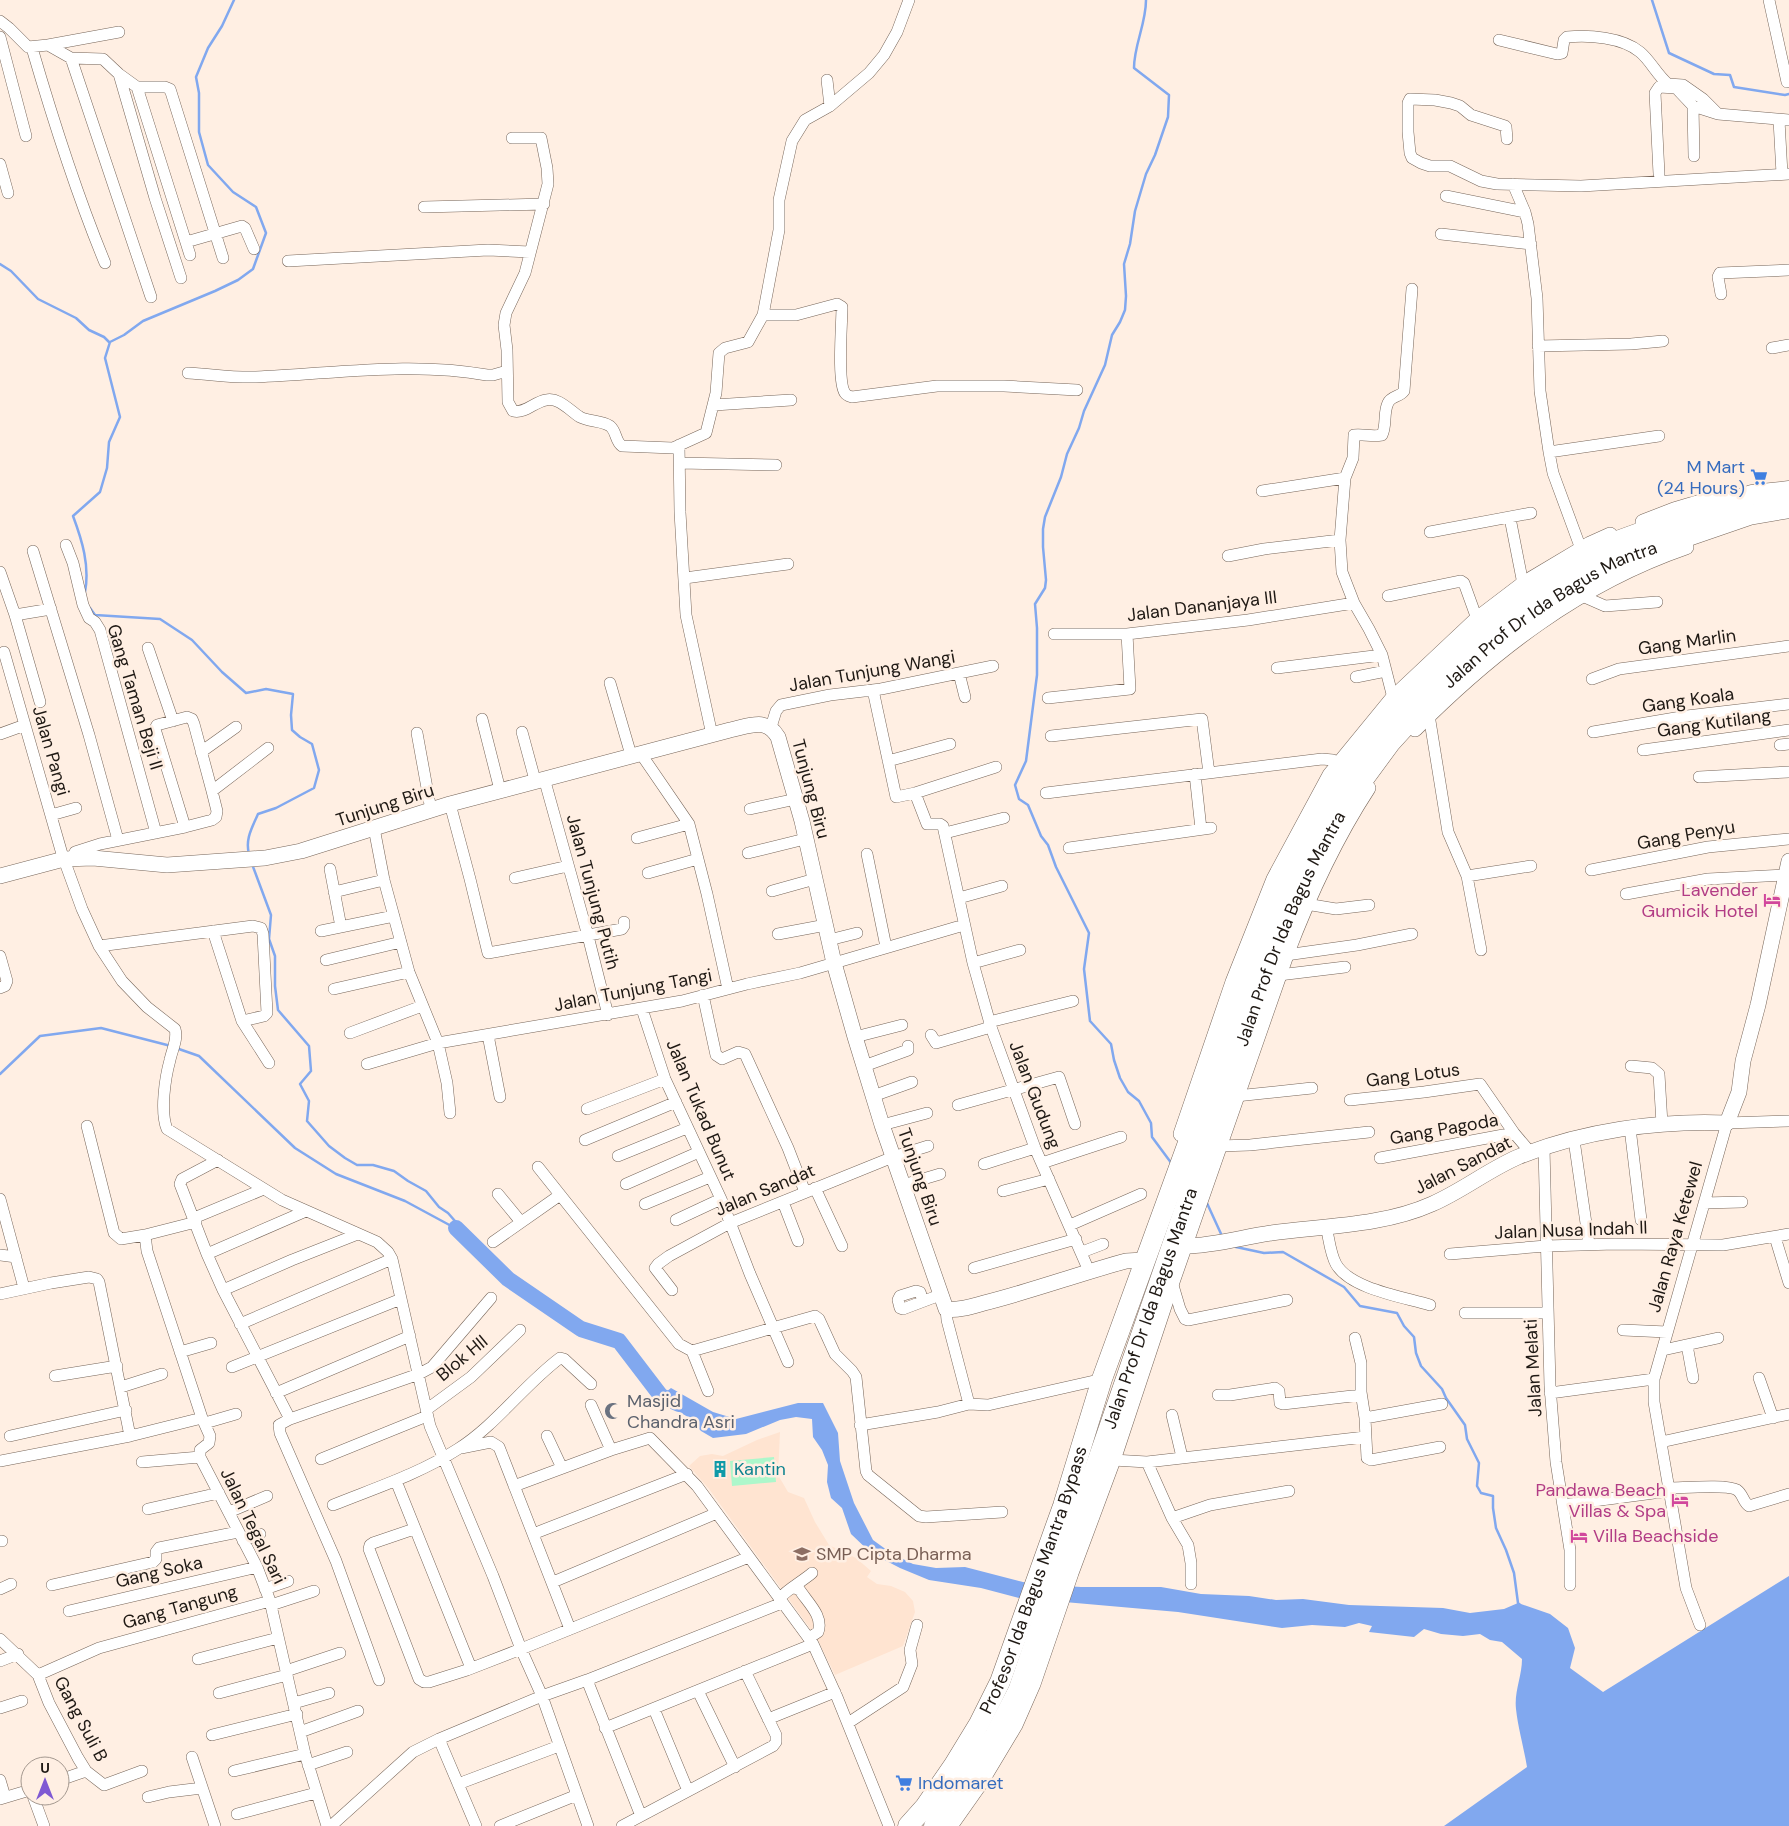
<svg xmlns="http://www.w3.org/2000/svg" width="1789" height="1826" viewBox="0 0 1789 1826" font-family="'DM Sans',sans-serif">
<rect width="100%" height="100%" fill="#ffefe3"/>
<path fill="#ffe4d1" d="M780 1432 778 1475 788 1492 804 1498 815 1522 829 1545 856 1558 871 1571 867 1577 877 1584 891 1586 905 1592 913 1601 915 1612 903 1646 835 1675 817 1638 709 1489 689 1466 700 1456 712 1454 723 1456 757 1440Z"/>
<path fill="#adf7cb" d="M774 1457 776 1482 732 1486 730 1461Z"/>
<path fill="#81a8ef" d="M671 1388 713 1412 736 1419 798 1403H823L838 1433 840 1461 854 1503 873 1540 891 1553 913 1564 936 1568 965 1567 1031 1584 1081 1587H1161L1201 1594 1249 1596 1276 1600 1303 1599 1349 1605 1443 1608 1470 1613 1504 1609 1518 1603 1550 1614 1568 1628 1575 1648 1570 1668 1603 1692 1789 1576V1826H1444L1527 1767C1524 1748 1518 1728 1516 1709 1514 1692 1522 1676 1522 1659L1502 1642 1490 1640 1480 1634 1463 1636 1441 1634 1424 1629 1414 1637 1369 1632 1372 1626 1359 1623 1345 1627 1312 1625 1282 1628 1178 1612 1019 1598 981 1588 929 1580 900 1568 871 1553 851 1534 842 1508 831 1498 827 1482 828 1465 822 1450 813 1437 812 1419 796 1417 780 1420 746 1434 713 1438 701 1431 688 1417 657 1399Z"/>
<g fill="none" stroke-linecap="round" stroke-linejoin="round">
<path stroke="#81a8ef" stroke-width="2.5" d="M1146 0C1146 24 1134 45 1134 68L1169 95 1168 117 1155 155 1146 174 1135 211 1130 244 1124 264 1126 296 1125 310 1120 322 1112 335 1105 365 1084 411 1079 428 1067 454 1061 477 1045 517 1043 529V547L1046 580 1045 588 1035 604 1037 628V675L1026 761 1015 785 1019 799 1028 805 1041 836 1048 845 1056 867 1089 933 1084 969 1090 1021 1111 1044 1114 1060 1120 1078 1128 1092 1139 1101 1151 1123 1152 1137 1172 1164
M1652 0 1669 53 1714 74 1730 75 1734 87 1785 95 1789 94
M0 264 11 271 38 299 76 318 89 330 104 337 109 342
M85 592C90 566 82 540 73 516L100 492 107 468 109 442 120 417 105 358 110 342 124 335 143 321 215 291 238 280 253 269 266 233 256 207 233 192 208 165 199 132V93L196 77 208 48 222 26 234 0
M90 608 95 615 160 619 192 640 222 672 246 693 266 689 293 694 291 715 292 730 300 737 312 744 319 770 314 788 276 808 258 814C252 828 245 839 249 854
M252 864 271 915 269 939 275 956V986L278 1010 309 1046 311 1071 300 1084 309 1101 307 1121 329 1146 345 1158 357 1165H373L394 1171 408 1181 426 1191 439 1207 448 1213 455 1221 456 1228
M176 1048 199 1056 295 1148 336 1174 405 1201 455 1228
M0 1074 40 1036 101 1028 171 1046
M1206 1201 1222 1236
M1236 1247 1264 1253 1283 1252 1344 1287 1360 1306 1397 1313 1404 1326 1414 1337 1416 1353 1421 1366 1442 1389 1446 1398 1465 1425 1467 1439 1479 1463 1477 1486 1481 1493 1493 1496V1508L1496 1528 1506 1550 1514 1573 1518 1603 1520 1605"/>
<path stroke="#81a8ef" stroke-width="16" d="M456 1228 508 1279 581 1329 619 1341 661 1396 679 1404"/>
<g stroke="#77665a" stroke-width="12">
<path id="street" d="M1769 0 1787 82
M0 21 9 28 28 47 48 45 71 58 103 59 119 74 137 87H165L170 89 223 258
M0 37 26 136
M1499 40 1557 54 1562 53 1564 40 1567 37C1589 35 1622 37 1640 52 1650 60 1657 75 1668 84L1683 85 1703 99 1718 114
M48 45 119 32
M32 48C53 120 76 193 105 263
M71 58 151 297
M119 74 155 198 181 278
M827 80 830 106
M137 87 190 255
M1693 106 1694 156
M1779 120 1782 174
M512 138H541L547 168 548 184 525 273 506 313 504 325 507 350 508 402 513 411C525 414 534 402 546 400 559 397 570 411 580 417 589 422 601 420 610 426 617 432 615 441 622 446L673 448 706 433 716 393 719 353 725 348 748 342 763 315 779 230V200L792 141 805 120 830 106 869 73 884 55 897 32 909 0
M1507 139 1506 127 1505 126 1471 115 1460 106 1451 103 1435 100 1410 99 1408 103V132L1410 153 1412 158 1421 163 1430 166H1450L1481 181 1497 184 1581 186 1789 174
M0 164 8 193
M1659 174 1655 93 1659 87 1676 88 1693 106 1718 114 1789 120
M1513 184 1525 212 1528 224 1537 298 1540 391 1549 452 1659 436
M1446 196 1525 212
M424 207 544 204
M1441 234 1531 244
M186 242 242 226 245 228 254 249
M288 261 488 250 530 252
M1721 294 1718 277 1720 273 1789 270
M763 315H796L837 304 842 307C842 323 837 382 845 393 847 396 849 396 852 397L937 386H1004L1077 390
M1538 346 1631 344 1663 341
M1772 348 1789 345
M188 373C210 374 233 378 256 377 333 374 410 361 487 375H493L507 371
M714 405 791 400
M679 445 680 512 686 615 712 735
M1549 452 1553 473 1581 549
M680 463 776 465
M1262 491 1345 478
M1510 518 1523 584
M1430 532 1531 513
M66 545 73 563 83 605 89 618 95 622 100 630 156 833
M33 551 89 735 118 840
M1228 556 1264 549 1340 540
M0 572 15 615 40 702
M685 578 788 564
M1580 595 1605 606 1657 602
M1388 596 1461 581 1464 583 1477 619
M15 615 51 609
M1054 634H1127L1248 620 1354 603
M148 648 173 721
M4 652 62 854 82 909 99 946 122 981 147 1007 175 1029C178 1039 172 1050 170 1060 165 1078 160 1112 167 1129L282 1200 377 1242 388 1252 392 1259 430 1426 493 1576 521 1649 542 1696 588 1826
M1277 668 1382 655
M959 673 965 697
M1356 677 1386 671
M1592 679 1619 669 1789 646
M610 683 631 755
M873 690 896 797 915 793 996 767
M1048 698 1130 689 1127 634
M1393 698 1382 655 1369 629 1354 603 1342 572 1340 540 1345 478 1353 458 1354 435C1364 434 1372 437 1382 435 1387 425 1383 413 1388 403 1391 396 1400 397 1404 391L1412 289
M1429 715 1448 832 1467 876 1481 950
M482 719 500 790
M771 727 776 711 781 705 830 695 881 689 993 666
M522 732 535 780
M1593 732 1687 716 1789 704
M417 733 431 810
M0 734 25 725
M1051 736 1202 719 1209 773
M1780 745 1789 744
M1643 750 1789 730
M201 752 236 727
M641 754 689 824 707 894 728 989
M888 761 950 744
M1195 774 1201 829
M1699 777 1789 772
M544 778 588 936 608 1015
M212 791 268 748
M915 793 927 824H940L943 826 973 963 991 1027 1035 1148 1089 1271
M1046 793 1322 759 1333 760 1339 764
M450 804 470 879 488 953 622 929 624 926V922
M750 809 796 799
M51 815 76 808
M374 828 384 880 409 972 438 1043 447 1083 450 1113
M945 833 1004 818
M637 838 689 824
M1069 848 1211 828
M748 853 805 839
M867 854 886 947
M72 859 75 852 100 844 185 827 212 820 216 817 217 811 212 791 194 724 192 719 187 717 157 725 155 729 185 827
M330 869 341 927
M1591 870 1708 847 1789 839
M648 873 698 859
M1467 876 1531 866
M515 878 568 866
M772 891 815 879
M334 892 384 880
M1626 894 1708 879 1786 875
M959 898 1002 886
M1306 904 1336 909 1369 905
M213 931 242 1021 269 1063
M321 931 394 916
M778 934 826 925
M829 940 857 933
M99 946 253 926 261 928 263 934 267 1013 264 1016 242 1021
M1286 955 1357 945 1412 934
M0 956 7 981 5 986 0 988
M326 960 401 942
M973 963 1020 950
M1279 975 1345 967
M334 989 409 972
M703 995 716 1055 722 1059 738 1052 745 1054 788 1148 805 1192
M642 1009 665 1079 721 1199 750 1274 788 1362
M989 1022 1073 1001
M350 1033 422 1006
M488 1035 500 1097
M931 1035 936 1043 991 1027
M855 1037 902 1025
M367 1064 438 1043 682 1001 747 984 800 973 964 925
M864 1066 908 1050V1046
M1631 1066 1652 1068 1659 1074 1662 1124
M873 1096 912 1082
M1236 1096 1312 1088
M1350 1100 1424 1092 1480 1084 1514 1133 1531 1153
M958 1105 1059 1077 1075 1124
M587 1109 665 1079
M882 1125 927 1113
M87 1126 114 1233 121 1239 145 1235
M1630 1128 1641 1220
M585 1140 676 1102
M1574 1140 1589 1244
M1219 1146 1250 1145 1369 1132
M1544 1148 1550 1386 1556 1462 1570 1550V1585
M618 1156 687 1128
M1380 1158 1514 1133
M218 1160 182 1179 180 1184 207 1254 223 1290 290 1419
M1042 1163 1121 1137
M984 1164 1035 1148
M538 1167 679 1344 692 1351
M626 1184 699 1152
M903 1185 940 1174
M815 1188 842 1246
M1003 1191 1049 1179
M498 1194 521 1222
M0 1199 24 1288
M783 1202 798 1241
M1704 1203 1742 1202
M645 1204 710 1177
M194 1218 264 1189
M676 1220 721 1199
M196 1222 145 1235 147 1251 202 1418 210 1436 209 1443 200 1450V1457L257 1567 270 1601 305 1754 327 1826
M1070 1225 1141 1194
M1326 1226C1329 1238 1330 1253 1336 1264 1350 1289 1404 1297 1430 1305
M1775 1237 1789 1283
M493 1242 560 1195
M1082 1252 1103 1244
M207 1254 306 1211
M1450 1254 1546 1246 1615 1244 1723 1245 1789 1234
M0 1255 16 1257
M974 1268 1076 1239
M1172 1282 1180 1309 1185 1319 1188 1320 1287 1300
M223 1290 292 1260 358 1234
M672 1290 655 1268 658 1264 669 1256 730 1223 893 1157 928 1146
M0 1294 51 1283 89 1277 97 1279 99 1282 130 1436
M923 1301 920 1292 916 1291 900 1296 898 1300 900 1308 903 1309 940 1295
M946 1309 947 1320 969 1404
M1465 1313H1548
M240 1324 392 1259
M1623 1330 1667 1332
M1355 1338 1361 1363V1392L1365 1418 1367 1458 1371 1460 1440 1447
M1687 1345 1693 1378
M1663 1350 1718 1338
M692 1351 815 1316 819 1319 835 1354 852 1371 856 1377 866 1471 868 1475 919 1516 926 1517 1002 1512
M692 1351 708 1391
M180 1352 211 1343
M232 1367 401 1299
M55 1376 117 1366
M1759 1378 1773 1418
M121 1387 162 1374
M276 1393 410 1336
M1550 1393 1654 1379
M1218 1395H1230L1275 1388 1279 1391 1280 1403 1283 1404 1361 1395
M591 1405 611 1450
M426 1410 471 1377 520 1330
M1172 1415 1182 1457
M1365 1418 1442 1404
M205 1423 236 1414
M860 1425 938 1412 969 1404 988 1405 1094 1381
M10 1436 126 1410
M547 1436 562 1468
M1661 1442 1789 1414
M461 1448 491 1442 499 1447 570 1629
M321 1459 427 1416
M1113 1460 1147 1462 1365 1437
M0 1461 130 1436 202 1418
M142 1462 200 1457
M1147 1462 1172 1518 1188 1545 1191 1563V1584
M396 1481 471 1668
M514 1486 611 1450 650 1438 697 1486 813 1644 837 1697 889 1826
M1669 1488C1683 1488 1727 1484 1737 1490 1743 1494 1743 1502 1749 1506L1789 1494
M333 1505C375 1488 419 1474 458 1449 496 1425 524 1385 560 1358L564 1359 591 1384
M1563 1505 1669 1491
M148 1509 219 1493
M229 1512 267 1496
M1172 1518 1210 1505 1289 1491
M414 1529 373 1543 370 1545 369 1549 419 1679 424 1682H429L467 1670 521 1649 749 1557
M533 1534 687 1474
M0 1541H2
M243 1541 260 1534
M553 1582 717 1513
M52 1585 153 1562 156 1559V1552L159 1548 238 1532
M794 1588 799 1589C807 1602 824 1616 818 1632L809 1638
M0 1589 11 1584
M265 1589 288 1581
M779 1599C786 1590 803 1581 812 1573
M271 1605 314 1591
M69 1611 257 1567
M1700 1625 1686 1588 1654 1402V1379L1727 1123 1789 1121
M0 1639 38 1675 49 1703 78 1758 86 1771 104 1785 142 1771
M198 1659 278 1638
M0 1661 18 1654
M286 1671 340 1653
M38 1675 99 1648 270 1601
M379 1680 336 1561 280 1433 279 1425 290 1419 419 1374 432 1367 491 1298
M587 1680 641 1816
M698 1691 735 1767
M219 1693 287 1675
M294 1703 329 1693
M0 1708 22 1701
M654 1709 688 1791
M768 1719 835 1692
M848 1723 903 1687 912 1664 910 1650 917 1625
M605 1728 813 1644
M300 1732 358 1711
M212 1735 297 1714
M439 1739 476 1826
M192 1757 215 1826
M308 1765 347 1752
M234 1771 305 1754
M0 1780 5 1797
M60 1780 86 1771
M458 1784 559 1746
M33 1796 44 1826
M148 1797 169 1792 202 1788
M0 1799 30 1790
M237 1814 316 1793
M331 1826 413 1752 439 1739 542 1696 587 1680 782 1603
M500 1826 577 1795
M622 1826 773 1746 776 1742V1735L745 1671"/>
</g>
<g stroke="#77665a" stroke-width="16">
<path id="secondary" d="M1643 522 1674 510 1711 499
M1415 729C1494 650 1579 584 1686 547
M0 876 64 859 93 858 167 865 265 858 301 851 450 804 730 730C750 726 766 717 778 737L802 821 834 963 855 1037 882 1125 946 1309C958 1311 973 1306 984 1303 1032 1291 1078 1274 1126 1261L1144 1260
M1181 1134 1233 982 1274 879 1330 775 1393 698 1477 619 1523 584 1590 544 1610 535
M1185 1246C1214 1246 1243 1237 1271 1233 1323 1226 1383 1226 1432 1204 1462 1191 1488 1170 1518 1157 1581 1131 1659 1120 1727 1123L1739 1092 1743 1061 1758 1005 1789 861
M950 1826 979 1785 1015 1725 1033 1684 1071 1573 1113 1460 1172 1282 1286 955C1308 897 1334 840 1368 788"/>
</g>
<g stroke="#77665a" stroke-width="21">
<g id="highway">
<path id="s1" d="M908 1826 925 1807 954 1765 979 1724 1000 1682 1063 1506 1102 1379 1247 981 1284 887 1301 852 1348 772 1367 746 1402 705 1457 652 1485 627 1566 570 1596 552 1620 540 1653 528 1752 495 1789 491"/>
<path id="s2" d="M934 1826 995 1735 1018 1691 1269 965 1293 906 1313 863 1345 805 1360 784 1390 743 1430 699 1505 632 1546 603 1591 575 1621 559 1749 515 1789 508"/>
</g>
</g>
<use href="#street" stroke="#fff" stroke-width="11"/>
<use href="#secondary" stroke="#fff" stroke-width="15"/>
<use href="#highway" stroke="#fff" stroke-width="20"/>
</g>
<defs>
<g id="supermarket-bare" transform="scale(1.35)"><path d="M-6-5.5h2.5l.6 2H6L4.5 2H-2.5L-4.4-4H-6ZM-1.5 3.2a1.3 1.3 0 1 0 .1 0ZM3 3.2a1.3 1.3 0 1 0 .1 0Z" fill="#3f7fe0" stroke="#ffefe3" stroke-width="2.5" paint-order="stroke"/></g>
<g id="hotel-bare" transform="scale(1.35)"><path d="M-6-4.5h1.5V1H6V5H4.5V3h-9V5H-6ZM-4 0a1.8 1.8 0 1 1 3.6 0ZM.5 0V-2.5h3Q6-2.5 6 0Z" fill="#d1479c" stroke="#ffefe3" stroke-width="2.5" paint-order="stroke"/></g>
<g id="mosque-bare" transform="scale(1.35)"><path d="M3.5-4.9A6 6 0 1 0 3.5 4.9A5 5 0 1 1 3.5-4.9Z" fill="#6b7280" stroke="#ffefe3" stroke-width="2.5" paint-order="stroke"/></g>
<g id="building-bare" transform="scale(1.35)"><path d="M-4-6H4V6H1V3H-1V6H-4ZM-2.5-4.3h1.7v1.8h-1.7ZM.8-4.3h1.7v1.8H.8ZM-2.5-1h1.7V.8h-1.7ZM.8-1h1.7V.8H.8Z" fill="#0f9aa8" stroke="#ffefe3" stroke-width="2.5" paint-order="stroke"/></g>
<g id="school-bare" transform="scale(1.35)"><path d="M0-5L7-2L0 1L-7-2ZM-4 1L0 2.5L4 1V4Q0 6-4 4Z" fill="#8d6e63" stroke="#ffefe3" stroke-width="2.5" paint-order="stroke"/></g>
</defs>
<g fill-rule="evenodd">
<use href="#supermarket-bare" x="1759" y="477"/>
<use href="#hotel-bare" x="1772" y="900"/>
<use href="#mosque-bare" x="613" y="1411"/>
<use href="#building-bare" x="720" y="1469"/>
<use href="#hotel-bare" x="1680" y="1500"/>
<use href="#hotel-bare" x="1579" y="1536"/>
<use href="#school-bare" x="802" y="1554"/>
<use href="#supermarket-bare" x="904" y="1783"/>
</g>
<g text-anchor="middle" stroke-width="5" stroke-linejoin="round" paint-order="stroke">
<g font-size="18" fill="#366cbe" stroke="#ffefe3" text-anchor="end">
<text x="1745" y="473">M Mart<tspan x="1745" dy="21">(24 Hours)</tspan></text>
<text x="918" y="1789" text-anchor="start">Indomaret</text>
</g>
<g font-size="18" fill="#1f1914" stroke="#ffefe3">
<text transform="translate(1202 606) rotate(-7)" y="6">Jalan Dananjaya III</text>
<text dy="6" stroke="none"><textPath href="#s2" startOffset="1389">Jalan Prof Dr Ida Bagus Mantra</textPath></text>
<text transform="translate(1687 642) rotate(-8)" y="6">Gang Marlin</text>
<text transform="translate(872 671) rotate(-10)" y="6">Jalan Tunjung Wangi</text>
<text transform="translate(135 697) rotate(73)" y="6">Gang Taman Beji II</text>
<text transform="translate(1688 700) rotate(-8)" y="6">Gang Koala</text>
<text transform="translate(1714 723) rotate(-8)" y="6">Gang Kutilang</text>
<text transform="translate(51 751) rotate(74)" y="6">Jalan Pangi</text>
<text transform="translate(811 789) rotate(75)" y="6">Tunjung Biru</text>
<text transform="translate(385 805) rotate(-18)" y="6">Tunjung Biru</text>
<text transform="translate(1686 835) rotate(-10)" y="6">Gang Penyu</text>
<text transform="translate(593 892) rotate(75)" y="6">Jalan Tunjung Putih</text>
<text dy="6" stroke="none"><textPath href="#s2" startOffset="969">Jalan Prof Dr Ida Bagus Mantra</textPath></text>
<text transform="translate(633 990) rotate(-11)" y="6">Jalan Tunjung Tangi</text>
<text transform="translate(1413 1075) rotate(-7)" y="6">Gang Lotus</text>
<text transform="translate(1035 1095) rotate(69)" y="6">Jalan Gudung</text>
<text transform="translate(701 1110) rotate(67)" y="6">Jalan Tukad Bunut</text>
<text transform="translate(1444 1129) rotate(-10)" y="6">Gang Pagoda</text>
<text transform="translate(1463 1165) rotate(-27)" y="6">Jalan Sandat</text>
<text transform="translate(920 1177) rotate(71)" y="6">Tunjung Biru</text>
<text transform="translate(765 1190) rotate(-23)" y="6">Jalan Sandat</text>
<text transform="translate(1571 1230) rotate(-2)" y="6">Jalan Nusa Indah II</text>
<text transform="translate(1675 1237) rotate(-74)" y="6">Jalan Raya Ketewel</text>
<text dy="6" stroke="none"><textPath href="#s2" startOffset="564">Jalan Prof Dr Ida Bagus Mantra</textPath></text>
<text transform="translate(462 1358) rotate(-40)" y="6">Blok HII</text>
<text transform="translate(1533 1368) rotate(-93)" y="6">Jalan Melati</text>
<text transform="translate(253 1526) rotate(64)" y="6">Jalan Tegal Sari</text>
<text transform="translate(159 1572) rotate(-13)" y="6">Gang Soka</text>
<text dy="6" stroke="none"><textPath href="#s1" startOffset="279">Profesor Ida Bagus Mantra Bypass</textPath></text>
<text transform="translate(180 1607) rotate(-16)" y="6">Gang Tangung</text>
<text transform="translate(81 1719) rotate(62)" y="6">Gang Suli B</text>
</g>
<g font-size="18" fill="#b23c85" stroke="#ffefe3" text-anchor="end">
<text x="1758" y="896">Lavender<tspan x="1758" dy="21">Gumicik Hotel</tspan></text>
<text x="1666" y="1496">Pandawa Beach<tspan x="1666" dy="21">Villas &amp; Spa</tspan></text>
<text x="1593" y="1542" text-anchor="start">Villa Beachside</text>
</g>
<g font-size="18" fill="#5b616d" stroke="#ffefe3" text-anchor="start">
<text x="627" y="1407">Masjid<tspan x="627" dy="21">Chandra Asri</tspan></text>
</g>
<g font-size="18" fill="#0d838f" stroke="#ffefe3" text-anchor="start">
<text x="734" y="1475">Kantin</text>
</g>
<g font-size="18" fill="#785e54" stroke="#ffefe3" text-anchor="start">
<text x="816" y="1560">SMP Cipta Dharma</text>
</g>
</g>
<g transform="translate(45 1781)"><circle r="24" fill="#ffefe3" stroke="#a59990"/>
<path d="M0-4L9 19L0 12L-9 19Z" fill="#7f59d3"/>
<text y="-8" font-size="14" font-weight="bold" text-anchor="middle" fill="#1f1914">U</text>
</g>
</svg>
